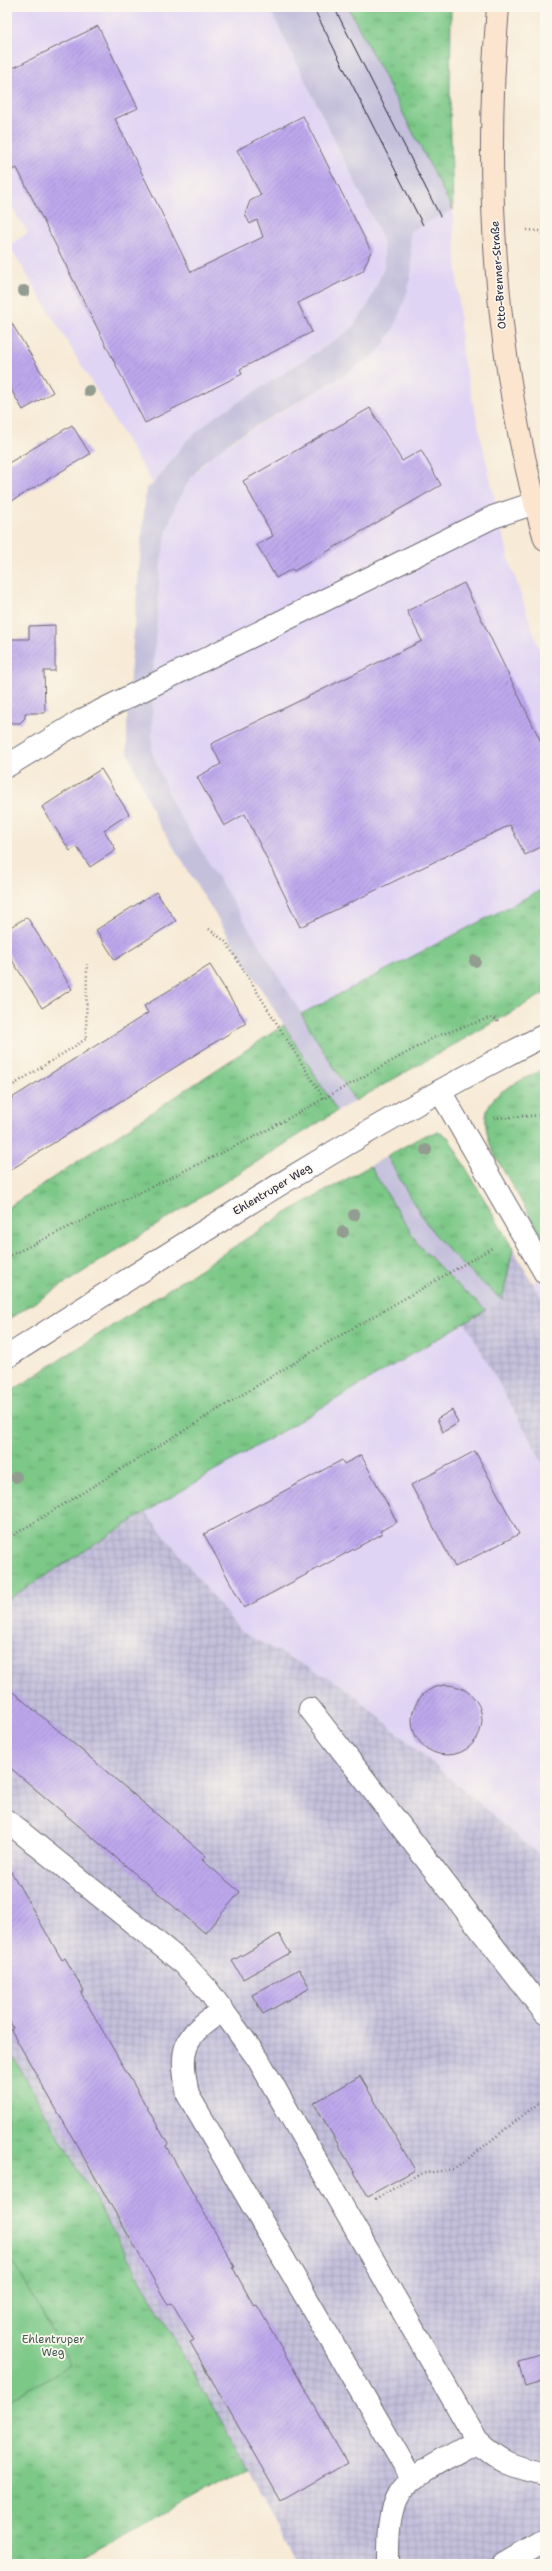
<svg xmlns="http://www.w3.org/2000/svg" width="552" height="2571" viewBox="0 0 552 2571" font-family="'Shantell Sans',sans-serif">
<defs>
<pattern id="industrial-grid" width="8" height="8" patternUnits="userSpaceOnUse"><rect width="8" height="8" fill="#c4c0db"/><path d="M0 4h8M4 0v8" fill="none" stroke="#a8a5bd"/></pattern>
<pattern id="grass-tufts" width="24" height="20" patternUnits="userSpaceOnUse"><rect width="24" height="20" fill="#7bc887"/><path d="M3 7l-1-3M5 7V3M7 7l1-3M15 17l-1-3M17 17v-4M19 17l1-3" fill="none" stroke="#64a270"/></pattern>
<pattern id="building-hatch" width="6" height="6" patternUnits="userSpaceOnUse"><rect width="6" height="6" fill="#bda7ec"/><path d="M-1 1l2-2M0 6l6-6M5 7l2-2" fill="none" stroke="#a28fcb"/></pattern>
</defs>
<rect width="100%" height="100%" fill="#fbf7ec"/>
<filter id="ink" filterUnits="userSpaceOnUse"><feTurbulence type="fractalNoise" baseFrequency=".025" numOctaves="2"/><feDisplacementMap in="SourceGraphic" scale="8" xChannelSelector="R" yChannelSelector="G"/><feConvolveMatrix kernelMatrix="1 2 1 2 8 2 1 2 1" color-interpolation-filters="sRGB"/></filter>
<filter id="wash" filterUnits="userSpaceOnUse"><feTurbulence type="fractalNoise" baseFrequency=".012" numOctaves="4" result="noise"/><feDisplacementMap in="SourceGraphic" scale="16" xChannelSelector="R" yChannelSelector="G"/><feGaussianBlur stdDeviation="0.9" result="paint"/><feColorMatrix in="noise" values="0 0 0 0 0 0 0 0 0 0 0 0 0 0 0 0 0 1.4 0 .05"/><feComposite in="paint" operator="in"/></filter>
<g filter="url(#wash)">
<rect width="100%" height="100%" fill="#f7ead6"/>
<path fill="#e0d4f4" d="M7 7H269L381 235 384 250V268L368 305 352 328 331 343 213 418 187 440 153 484 9 245 28 233 7 199Z
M453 210 462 355 509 560 545 666V888L301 1014 171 803 152 752 153 673 161 562 167 530 175 504 190 479 217 450 349 372 412 269 410 231Z
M545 1276V1304L533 1283Z
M465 1322 545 1467V1860L342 1685 241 1632 146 1512Z"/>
<path fill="url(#industrial-grid)" d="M513 1249 545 1304V1467L465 1322 502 1300Z
M146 1512 241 1632 342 1685 545 1860V2564H295L247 2467 7 2045V1600Z"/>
<path fill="#c4c0db" d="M269 7H348L453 210 410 231 412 269 407 293 394 328 379 351 349 372 232 440 205 461 190 479 176 504 167 530 161 562 153 673 152 752 172 803 355 1101 337 1111 156 819 127 750V711L146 488 153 484 187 440 213 418 331 343 352 328 368 305 384 268V250L381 235Z
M387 1156 423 1218 439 1239 470 1272 502 1300 486 1310 454 1282 418 1244 370 1166Z"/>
<path fill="url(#grass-tufts)" stroke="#4e7561" d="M348 7H451L450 107 453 210Z
M545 888V993L355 1101 301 1014Z
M284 1025 337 1111 7 1320V1208Z
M545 1068V1242L494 1154C470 1096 501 1092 545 1068Z
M438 1132 448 1137 513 1249 502 1300C473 1275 444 1250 423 1218 410 1198 399 1177 387 1156L425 1135Z
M370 1166 418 1244 454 1282 486 1310 146 1512 7 1600V1394L286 1213Z
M7 2045 247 2467 72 2564H7Z"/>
<path fill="#7bc887" stroke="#4e7561" d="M7 2250 71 2365 7 2401Z"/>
<g id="blocks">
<path fill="url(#building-hatch)" d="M98 26 138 108 115 119 191 272 263 237 257 220 250 224 245 214 250 201 261 195 237 150 303 116 371 251 363 271 298 303 312 332 240 369 242 374 145 423 17 168 13 170 7 158V71Z
M8 317 53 392 23 410 7 383Z
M370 408 402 461 421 450 441 485 294 571 292 569 276 578 257 545 273 536 243 481Z
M72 425 90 454 7 504V464Z
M464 583 545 750V845L525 855 510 825 300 927 245 814 224 826 197 777 221 764 211 744 422 641 407 611Z
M55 625V671H44L45 713H25V718L20 723H7V639H29V626Z
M101 769 129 814 104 830 116 850 90 867 77 847 70 851 42 807Z
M156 892 176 921 115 960 96 930Z
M27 917 72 989 42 1008 7 952V929Z
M210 965 246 1023 7 1172V1101L148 1013 144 1006Z
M452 1410 458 1423 443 1432 437 1419Z
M475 1451 519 1534 455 1567 411 1485Z
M361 1455 397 1522 380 1531 382 1534 244 1608 204 1534 342 1460 344 1464Z
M412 1720a35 35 0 1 1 70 0a35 35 0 1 1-70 0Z
M7 1687 206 1856 202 1860 240 1892 205 1933 7 1765Z
M10 1870 62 1960 65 1958 84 1991 81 1993 168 2144 166 2146 235 2267 233 2268 254 2306 257 2305 347 2463 281 2501 190 2342 194 2340 172 2303 168 2305 11 2030 13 2028 7 2016V1871Z
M279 1934 290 1953 243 1979 232 1961Z
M299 1969 310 1988 263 2014 252 1995Z
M360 2076 415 2170 368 2196 314 2103Z
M545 2354V2381L525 2387 518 2361Z"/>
</g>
</g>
<g filter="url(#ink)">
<use href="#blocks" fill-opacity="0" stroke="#6d6871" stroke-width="1"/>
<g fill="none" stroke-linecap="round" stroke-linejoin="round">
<g stroke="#6d6871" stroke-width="24">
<path id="lane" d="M7 766 84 719 493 517 535 503
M440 1091 545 1273
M310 1709 545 2013
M7 1821 184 1964 207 1989 258 2059 477 2441C454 2455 413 2472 399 2494 387 2513 388 2543 388 2564
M223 2010C182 2037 179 2048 188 2095L412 2479
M477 2441C500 2463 514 2467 545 2474
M504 2564 545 2540"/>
</g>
<g stroke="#6d6871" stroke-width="24">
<path id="street" d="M7 1357C183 1244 358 1130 545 1035"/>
</g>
<g stroke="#6d6871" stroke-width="24">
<path id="secondary" d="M498 7C483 184 495 368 545 539"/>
</g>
<path stroke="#6d6871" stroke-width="2.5" stroke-dasharray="1 3" stroke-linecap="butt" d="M527 230 539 231 545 236
M209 929 226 942 324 1099
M7 1089 86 1039 87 964
M494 1118 545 1115
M7 1257 260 1134 437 1036 489 1018 496 1019 499 1024
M7 1539 320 1347 494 1247
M375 2199 419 2174 455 2169 545 2098"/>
<use href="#lane" stroke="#fff" stroke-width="22"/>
<use href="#street" stroke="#fff" stroke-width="22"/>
<use href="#secondary" stroke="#fbe5cf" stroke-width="22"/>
<path stroke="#22223b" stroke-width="1" d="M313 7 423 225
M334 7 440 216"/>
</g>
<g fill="#939c90">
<circle cx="24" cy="291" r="6"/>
<circle cx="89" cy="391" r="6"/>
<circle cx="475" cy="961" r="6"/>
<circle cx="426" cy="1150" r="6"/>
<circle cx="354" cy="1215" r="6"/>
<circle cx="343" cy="1232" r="6"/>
<circle cx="16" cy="1477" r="6"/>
</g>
</g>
<g text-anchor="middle" stroke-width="3.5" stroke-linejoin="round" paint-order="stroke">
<g font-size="11" fill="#22223b" stroke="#fbf7ec">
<text transform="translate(498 275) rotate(-94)" y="4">Otto-Brenner-Straße</text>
<text transform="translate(272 1189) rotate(-31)" y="4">Ehlentruper Weg</text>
</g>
<g font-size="11" fill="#415c56" stroke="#fbf7ec">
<text x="53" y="2343">Ehlentruper<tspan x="53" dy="13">Weg</tspan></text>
</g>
</g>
<rect width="552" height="2571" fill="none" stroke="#fbf7ec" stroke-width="24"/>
</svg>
